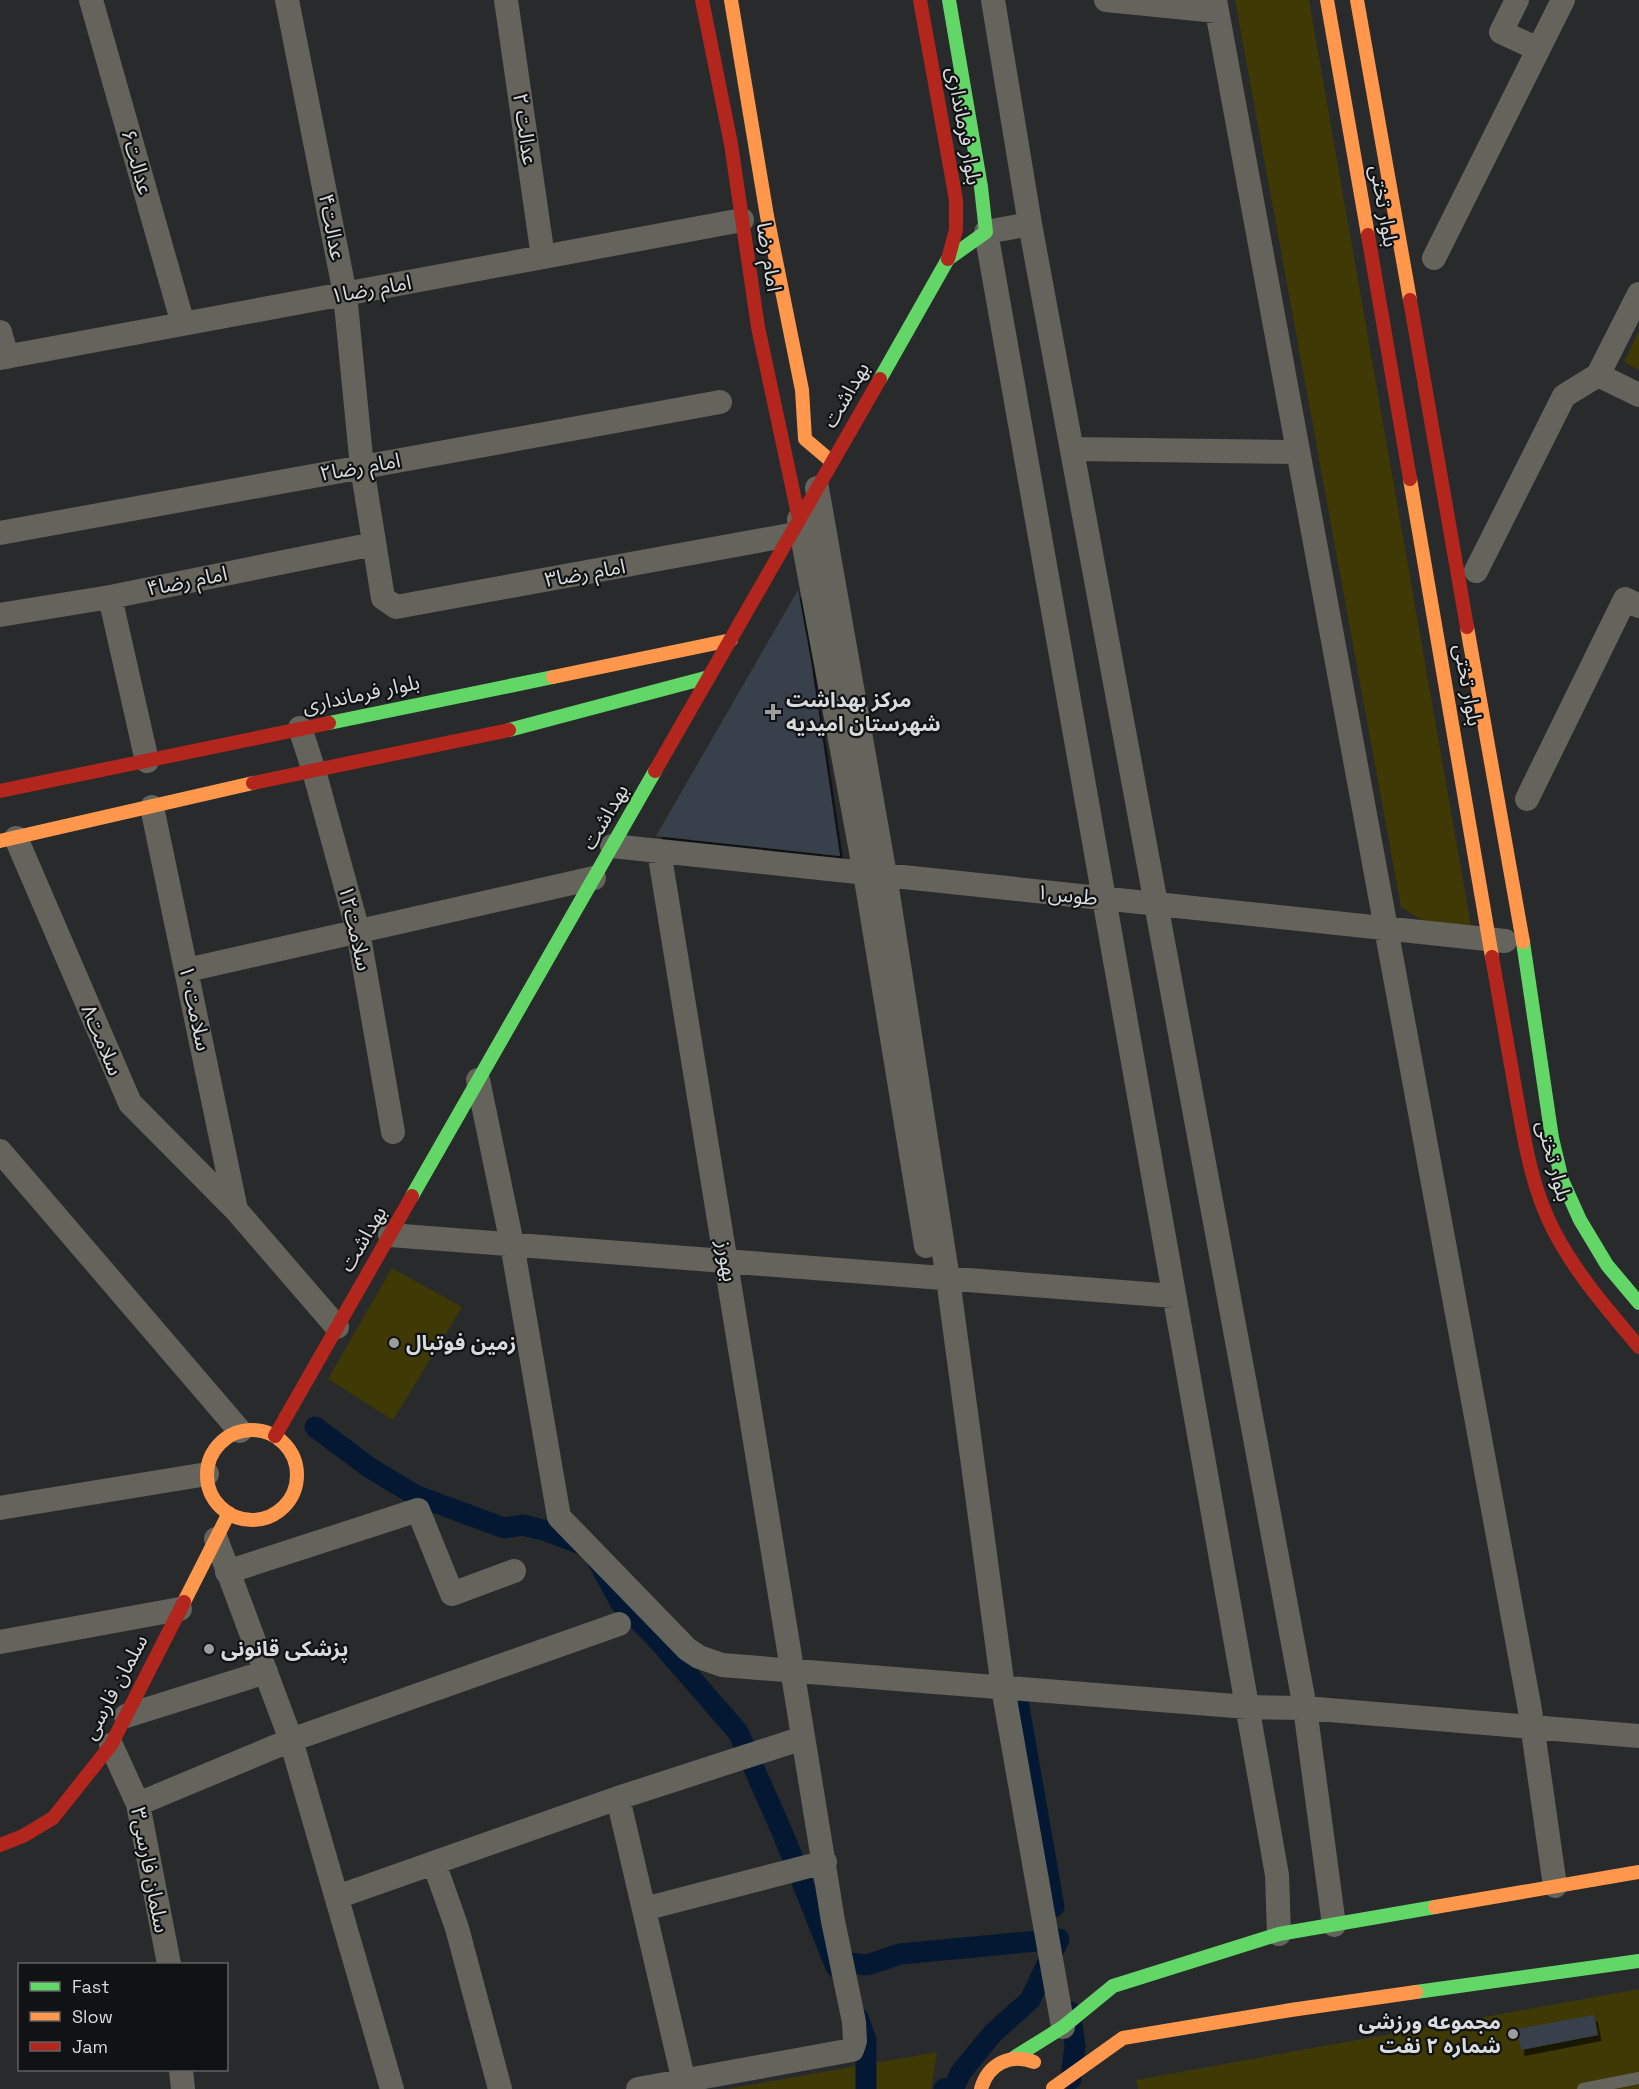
<svg xmlns="http://www.w3.org/2000/svg" width="1639" height="2089" viewBox="0 0 1639 2089" font-family="'Space Grotesk','Noto Sans Arabic',sans-serif">
<defs>
<filter id="shadow"><feDropShadow dx="3.5" dy="6" stdDeviation="0" flood-color="#0009"/></filter>
</defs>
<rect width="100%" height="100%" fill="#282a2c"/>
<path fill="#3f3906" d="M1235 0H1309L1473 937 1440 932 1401 907Z
M1639 331V370L1624 362Z
M392 1268 462 1307 393 1420 328 1379Z
M1639 1989V2089H1138L1136 2080Z
M937 2052 931 2089H727Z"/>
<g fill="none" stroke-linecap="round" stroke-linejoin="round">
<path stroke="#041834" stroke-width="21" d="M315 1427 370 1468 415 1495 504 1528 523 1525 547 1531 591 1548 620 1602 656 1638 738 1732 783 1834 836 1967
M1018 1701 1054 1907
M830 1954 849 1963 867 1965 900 1954 1059 1939 1030 2000 993 2033 961 2072 954 2087 944 2089
M1070 2012 1075 2045 1071 2079
M858 2018 866 2040V2089"/>
</g>
<path fill="#39414b" filter="url(#shadow)" d="M798 590 811 661 840 856 656 836Z
M1594 2015 1598 2035 1521 2050 1518 2029Z"/>
<g fill="none" stroke-linecap="round" stroke-linejoin="round">
<path stroke="#64635c" stroke-width="12" d="M1583 2089 1639 2078"/>
<path stroke="#64635c" stroke-width="24" d="M91 0 183 324
M287 0 345 294 362 467 383 598 396 607 790 535
M506 0 543 257
M993 0 1030 224 1305 1708 1334 1925
M1106 0 1217 11
M1215 0 1530 1710 1555 1886
M1517 0 1501 32 1538 49
M1030 224 986 232 1277 1875 1279 1934
M1434 258 1563 0
M0 332 7 357
M0 358 742 220
M1598 375 1639 395
M1072 449 1298 452
M817 488 885 875 948 1279 1003 1688 1063 2027
M799 519 865 873 926 1246
M0 533 720 402
M1476 571 1564 396 1598 375 1639 294
M110 597 147 761
M0 615 110 597 374 544
M300 728 314 771 358 931 393 1132
M1527 799 1625 599 1639 606
M152 807 236 1210
M16 838 130 1103 236 1210 337 1327
M612 846 1505 941
M187 970 594 878
M478 1080 512 1244 559 1517 687 1649 699 1657 722 1665 1247 1707 1305 1708 1639 1736
M0 1151 240 1431
M390 1235 1174 1296
M0 1508 207 1474
M216 1539 291 1740 392 2089
M227 1572 418 1510 452 1594 514 1571
M0 1642 180 1609
M126 1716 266 1672
M111 1745 138 1804 169 1964
M618 1798 684 2082
M138 1804 291 1740 619 1624
M434 1863 457 1928 500 2089
M337 1897 618 1798 803 1738
M644 1909 825 1862
M181 2070 183 2089
M638 2089 852 2050 855 2041 854 2022 833 1921 659 851"/>
<path stroke="#63d668" stroke-width="14" d="M880 379 948 259 986 232 981 187 949 0
M329 723 553 677
M509 730 709 677
M1523 942 1552 1138 1562 1180 1580 1220 1607 1265 1639 1303
M412 1196 655 771
M1416 1992 1639 1961
M1015 2057 1063 2027 1113 1986 1279 1934 1435 1907"/>
<path stroke="#ff974d" stroke-width="14" d="M731 0 767 216 802 390 805 439 832 462
M1327 0 1368 235
M1357 0 1410 300
M1410 479 1492 957
M1467 627 1523 942
M553 677 731 640
M0 841 253 783
M207 1475a45 45 0 1 1 90 0a45 45 0 1 1-90 0Z
M184 1602 229 1513
M1435 1907 1639 1872
M1053 2088 1123 2038 1291 2010 1416 1992
M981 2089C988 2064 1010 2053 1034 2062"/>
<path stroke="#b3261e" stroke-width="14" d="M702 0 731 144 758 327 799 519
M920 0 956 200V230L948 259
M1368 235 1410 479
M1410 300 1467 627
M655 771 880 379
M253 783 509 730
M0 791 329 723
M1492 957C1500 1001 1507 1044 1515 1088 1524 1138 1531 1188 1555 1233 1577 1275 1609 1311 1639 1347
M275 1436 412 1196
M0 1845 23 1836 53 1818 111 1745 184 1602"/>
</g>
<g fill="#9a9c9e" stroke="#111214" stroke-width="2">
<path d="M770 703h6v6h6v6h-6v6h-6v-6h-6v-6h6z"/>
<circle cx="394" cy="1343" r="6"/>
<circle cx="209" cy="1649" r="6"/>
<circle cx="1513" cy="2034" r="6"/>
</g>
<g text-anchor="middle" stroke-width="4.5" stroke-linejoin="round" paint-order="stroke">
<g font-size="21" fill="#d8dadc" stroke="#111214">
<text transform="translate(964 126) rotate(80)" y="7">بلوار فرمانداری</text>
<text transform="translate(525 129) rotate(82)" y="7">عدالت ۲</text>
<text transform="translate(137 162) rotate(74)" y="7">عدالت۶</text>
<text transform="translate(1384 206) rotate(80)" y="7">بلوار تختی</text>
<text transform="translate(332 227) rotate(79)" y="7">عدالت۴</text>
<text transform="translate(769 257) rotate(81)" y="7">امام رضا</text>
<text transform="translate(371 289) rotate(-10)" y="7">امام رضا۱</text>
<text transform="translate(846 395) rotate(-60)" y="7">بهداشت</text>
<text transform="translate(360 467) rotate(-10)" y="7">امام رضا۲</text>
<text transform="translate(585 573) rotate(-10)" y="7">امام رضا۳</text>
<text transform="translate(187 581) rotate(-11)" y="7">امام رضا۴</text>
<text transform="translate(1468 685) rotate(80)" y="7">بلوار تختی</text>
<text transform="translate(361 694) rotate(-12)" y="7">بلوار فرمانداری</text>
<text transform="translate(605 817) rotate(-60)" y="7">بهداشت</text>
<text transform="translate(1067 895) rotate(6)" y="7">طوس۱</text>
<text transform="translate(355 928) rotate(77)" y="7">سلامت۱۲</text>
<text transform="translate(195 1008) rotate(78)" y="7">سلامت۱۰</text>
<text transform="translate(102 1040) rotate(67)" y="7">سلامت۸</text>
<text transform="translate(1554 1161) rotate(75)" y="7">بلوار تختی</text>
<text transform="translate(363 1239) rotate(-60)" y="7">بهداشت</text>
<text transform="translate(727 1261) rotate(81)" y="7">بهورز</text>
<text transform="translate(115 1687) rotate(-62)" y="7">سلمان فارسی</text>
<text transform="translate(150 1870) rotate(79)" y="7">سلمان فارسی۳</text>
</g>
<g font-size="21" font-weight="bold" fill="#d8dadc" stroke="#111214" text-anchor="start">
<text x="786" y="707">مرکز بهداشت<tspan x="786" dy="24">شهرستان امیدیه</tspan></text>
<text x="406" y="1350">زمین فوتبال</text>
<text x="221" y="1656">پزشکی قانونی</text>
<text x="1501" y="2029" text-anchor="end">مجموعه ورزشی<tspan x="1501" dy="24">شماره ۲ نفت</tspan></text>
</g>
</g>
<rect x="18" y="1963" width="210" height="108" fill="#111214" stroke="#616264" stroke-width="1.5"/>
<rect x="30" y="1982" width="30" height="9" fill="#63d668" stroke="#616264" stroke-width="1.5"/>
<text x="72" y="1993" font-size="18" fill="#d8dadc">Fast</text>
<rect x="30" y="2012" width="30" height="9" fill="#ff974d" stroke="#616264" stroke-width="1.5"/>
<text x="72" y="2023" font-size="18" fill="#d8dadc">Slow</text>
<rect x="30" y="2042" width="30" height="9" fill="#b3261e" stroke="#616264" stroke-width="1.5"/>
<text x="72" y="2053" font-size="18" fill="#d8dadc">Jam</text>
</svg>
